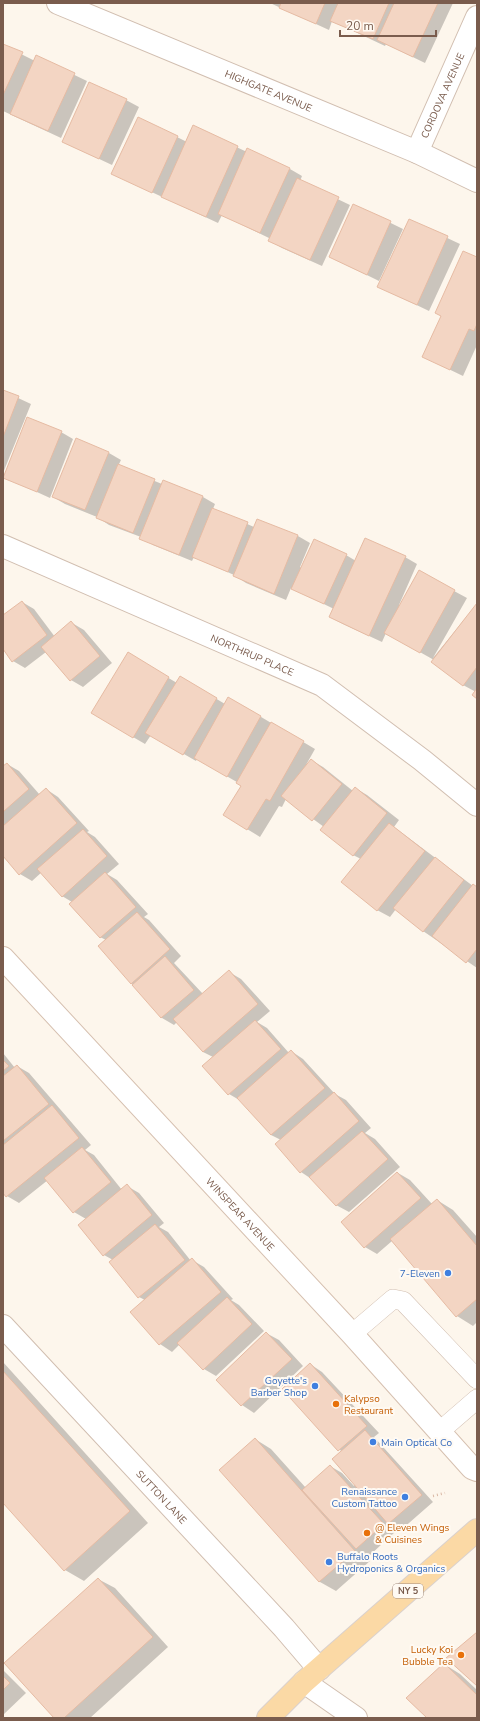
<svg xmlns="http://www.w3.org/2000/svg" width="480" height="1721" viewBox="0 0 480 1721" font-family="'Nunito Sans',sans-serif">
<rect width="100%" height="100%" fill="#fdf6ec"/>
<path fill="#0003" d="M270 3H453L425 63 386 44 385 46 332 21 329 30Z
M3 45 35 61 37 57 87 81 61 138 3 111Z
M126 100 139 107 112 165 63 142Z
M194 127 247 152 248 150 290 169 302 176 300 181 350 205 322 266 282 248 270 241 271 239 222 215 218 223 113 174 177 137 187 142Z
M354 205 403 229 379 281 330 257Z
M409 220 460 244 429 311 379 287Z
M477 258V345L463 376 436 363 442 316Z
M3 391 31 404 3 473Z
M61 432 73 439 50 498 4 477Z
M109 453 121 460 118 466 162 484 203 497 215 504 213 509 254 527 257 520 298 536 310 543 300 567 301 568 346 555 356 561 405 557 417 564 399 605 400 606 419 572 467 598 433 658 477 604V698L476 692 463 685 434 660 386 633 382 642 343 624 330 617 334 609 291 588 286 600 246 583 234 575 194 557 192 561 153 545 141 537 109 525 97 517 65 504 53 497Z
M22 602 34 609 55 637 72 623 84 630 112 663 83 687 71 680 46 652 25 668 13 661 3 648V616Z
M128 654 177 683 180 677 225 704 229 698 315 749 306 765 311 760 323 767 353 791 355 788 367 795 399 820 394 827 473 886 477 887V968L423 931 396 909 390 917 377 910 361 859 353 855 324 827 286 799 282 807 279 806 260 837 224 815 242 785 197 759 196 761 151 735 145 744 133 737Z
M7 764 19 771 40 795 46 789 58 797 89 831 87 832 95 837 119 864 107 874 117 880 148 914 144 917 149 920 181 956 174 963 203 994 229 972 241 979 270 1011 257 1022 267 1028 289 1053 291 1051 303 1059 335 1094 346 1100 371 1128 365 1133 375 1139 400 1167 349 1212 336 1205 313 1180 301 1172 281 1140 271 1135 241 1101 229 1094 203 1066 213 1057 203 1052 177 1022 174 1025 162 1018 133 985 106 940 100 937 72 902 62 896 42 872 32 881 20 874 3 855V765L5 766Z
M3 1053 15 1068 17 1066 29 1073 91 1145 85 1150 94 1155 122 1190 127 1186 139 1193 164 1223 159 1227 168 1232 191 1261 192 1260 204 1267 233 1299 231 1300 239 1305 264 1331 216 1376 204 1369 180 1344 172 1352 160 1344 132 1312 145 1300 139 1297 113 1260 104 1255 86 1219 74 1212 48 1180 19 1203 7 1196 3 1191Z
M398 1173 410 1180 432 1204 437 1200 453 1210 477 1237V1322L473 1326 457 1316 392 1241 377 1254 365 1247Z
M266 1333 279 1340 303 1366 254 1413 242 1405 217 1380Z
M3 1362 148 1523 84 1581 65 1570 3 1501Z
M310 1364 322 1372 379 1433 374 1437 433 1502 401 1530 387 1522 395 1532 369 1556 364 1553 370 1561 336 1591 320 1582 220 1470 255 1439 271 1449 306 1488 330 1466 342 1473 354 1486 355 1484 342 1452 283 1389Z
M98 1579 115 1588 168 1647 90 1718H55Z
M444 1664 460 1674 477 1690V1718H429Z
M3 1670 26 1693 3 1715Z"/>
<path fill="#f3d5c3" stroke="#e6bba3" d="M281 3H325L316 24 279 8Z
M338 3H389L373 39 330 21Z
M394 3H438L413 57 377 40Z
M3 44 23 52 3 95Z
M36 55 75 73 48 131 10 114Z
M89 82 127 99 99 159 62 142Z
M138 117 178 136 152 193 111 174Z
M193 125 238 146 206 217 161 197Z
M247 148 290 168 260 233 218 214Z
M297 178 339 197 310 260 268 241Z
M353 204 391 221 367 275 329 257Z
M409 219 448 236 417 305 377 287Z
M463 251 477 257V324L474 331 469 329 450 370 422 357 441 316 435 313Z
M3 390 19 396 3 437Z
M27 417 62 431 37 492 3 478Z
M76 438 109 452 85 510 52 497Z
M118 464 155 479 133 533 96 518Z
M163 480 203 496 179 555 139 539Z
M212 508 248 522 228 572 192 557Z
M257 519 298 535 274 594 233 576Z
M365 538 406 556 369 636 329 617Z
M314 539 347 554 324 604 291 589Z
M419 570 455 590 420 653 384 633Z
M22 601 47 635 12 662 3 649V615Z
M477 603V667L463 686 431 662Z
M71 621 100 656 70 681 41 647Z
M128 652 169 677 133 738 91 713Z
M180 676 217 698 183 755 145 733Z
M477 688V699L472 695Z
M228 697 261 716 227 777 194 758Z
M271 722 304 741 270 801 266 799 247 830 223 815 241 786 236 783Z
M311 759 342 784 312 821 281 796Z
M7 763 29 789 3 812V766Z
M355 787 387 813 353 856 320 830Z
M46 788 77 823 19 875 3 856V826Z
M389 823 425 851 377 911 341 882Z
M83 829 107 856 62 897 37 869Z
M435 857 464 880 423 932 393 908Z
M105 872 136 907 100 938 69 904Z
M473 884 477 887V949L466 963 432 936Z
M137 912 170 949 131 984 98 946Z
M165 956 194 990 161 1018 132 985Z
M229 970 258 1004 203 1052 173 1019Z
M255 1020 281 1049 228 1095 202 1066Z
M291 1050 325 1088 271 1135 237 1098Z
M3 1060 9 1066 3 1071Z
M17 1065 49 1104 3 1141V1076Z
M334 1092 359 1121 300 1173 275 1144Z
M52 1105 79 1138 6 1197 3 1193V1145Z
M362 1131 388 1159 336 1206 309 1177Z
M82 1147 111 1182 73 1213 44 1178Z
M397 1172 421 1198 364 1248 341 1222Z
M127 1184 152 1215 103 1256 78 1225Z
M437 1199 477 1246V1299L456 1317 390 1239Z
M155 1224 185 1260 138 1298 109 1262Z
M192 1258 221 1292 159 1345 130 1312Z
M227 1297 252 1324 203 1370 177 1343Z
M266 1332 292 1359 241 1406 216 1380Z
M310 1363 367 1426 338 1451 282 1389Z
M3 1371 130 1511 64 1571 3 1503Z
M365 1430 422 1495 388 1524 332 1459Z
M255 1438 355 1551 319 1582 219 1470Z
M330 1465 384 1524 356 1549 302 1490Z
M98 1578 153 1637 64 1718H54L4 1663Z
M477 1632V1686L446 1658Z
M444 1663 477 1695V1718H427L406 1698Z
M3 1676 10 1683 3 1690Z"/>
<g fill="none" stroke-linecap="round" stroke-linejoin="round">
<g stroke="#d1beb0" stroke-width="20">
<path id="lane" d="M352 1334 393 1299 403 1301 477 1379
M440 1431 477 1399"/>
</g>
<g stroke="#d1beb0" stroke-width="24">
<g id="street">
<path id="s1" d="M58 3 417 152 477 181"/>
<path id="s2" d="M417 152 477 17"/>
<path id="s3" d="M3 546 322 685 422 760 477 805"/>
<path id="s4" d="M3 1326 284 1628 319 1669"/>
<path d="M304 1682 356 1718"/>
</g>
</g>
<g stroke="#d6c0b0" stroke-width="24">
<g id="secondary">
<path id="s5" d="M3 958 352 1334 472 1468 477 1470"/>
</g>
</g>
<g stroke="#dad1cd" stroke-width="24">
<path id="primary" d="M268 1718 304 1682 477 1530"/>
</g>
<path stroke="#d9b8a5" stroke-width="2.5" stroke-dasharray="1 3" stroke-linecap="butt" d="M433 1496 445 1493"/>
<use href="#lane" stroke="#fff" stroke-width="19"/>
<use href="#street" stroke="#fff" stroke-width="22"/>
<use href="#secondary" stroke="#fff" stroke-width="22"/>
<use href="#primary" stroke="#fbd9a5" stroke-width="22"/>
</g>
<g fill="#3f7fe0" stroke="#fffaf3" stroke-width="1.5">
<circle cx="448" cy="1273" r="4"/>
<circle cx="315" cy="1386" r="4"/>
<circle cx="373" cy="1442" r="4"/>
<circle cx="405" cy="1497" r="4"/>
<circle cx="329" cy="1562" r="4"/>
</g>
<g fill="#e8710a" stroke="#fffaf3" stroke-width="1.5">
<circle cx="336" cy="1404" r="4"/>
<circle cx="367" cy="1533" r="4"/>
<circle cx="461" cy="1655" r="4"/>
</g>
<g text-anchor="middle" stroke-width="4" stroke-linejoin="round" paint-order="stroke">
<rect fill="#fffaf3" stroke="#a28b7f" stroke-width="1" x="393" y="1584" width="30" height="14" rx="3"/>
<g font-size="9" font-weight="bold" fill="#7a5c4d">
<text x="408" y="1594">NY 5</text>
</g>
<g font-size="10" fill="#7a5c4d" stroke="#fffaf3">
<text dy="4" stroke="none"><textPath href="#s1" startOffset="228">HIGHGATE AVENUE</textPath></text>
<text dy="4" stroke="none"><textPath href="#s2" startOffset="62">CORDOVA AVENUE</textPath></text>
<text dy="4" stroke="none"><textPath href="#s3" startOffset="272">NORTHRUP PLACE</textPath></text>
<text dy="4" stroke="none"><textPath href="#s5" startOffset="349">WINSPEAR AVENUE</textPath></text>
<text dy="4" stroke="none"><textPath href="#s4" startOffset="233">SUTTON LANE</textPath></text>
</g>
<g font-size="10" fill="#366cbe" stroke="#fffaf3" text-anchor="end">
<text x="440" y="1277">7-Eleven</text>
<text x="307" y="1384">Goyette's<tspan x="307" dy="12">Barber Shop</tspan></text>
<text x="381" y="1446" text-anchor="start">Main Optical Co</text>
<text x="397" y="1495">Renaissance<tspan x="397" dy="12">Custom Tattoo</tspan></text>
<text x="337" y="1560" text-anchor="start">Buffalo Roots<tspan x="337" dy="12">Hydroponics &amp; Organics</tspan></text>
</g>
<g font-size="10" fill="#c56008" stroke="#fffaf3" text-anchor="start">
<text x="344" y="1402">Kalypso<tspan x="344" dy="12">Restaurant</tspan></text>
<text x="375" y="1531">@ Eleven Wings<tspan x="375" dy="12">&amp; Cuisines</tspan></text>
<text x="453" y="1653" text-anchor="end">Lucky Koi<tspan x="453" dy="12">Bubble Tea</tspan></text>
</g>
</g>
<rect width="480" height="1721" fill="none" stroke="#7a5c4d" stroke-width="8"/>
<path d="M340 30v6h96v-6" fill="none" stroke="#7a5c4d" stroke-width="2"/>
<text x="346" y="30" font-size="12" fill="#7a5c4d" stroke="#fffaf3" stroke-width="3" paint-order="stroke">20 m</text>
</svg>
